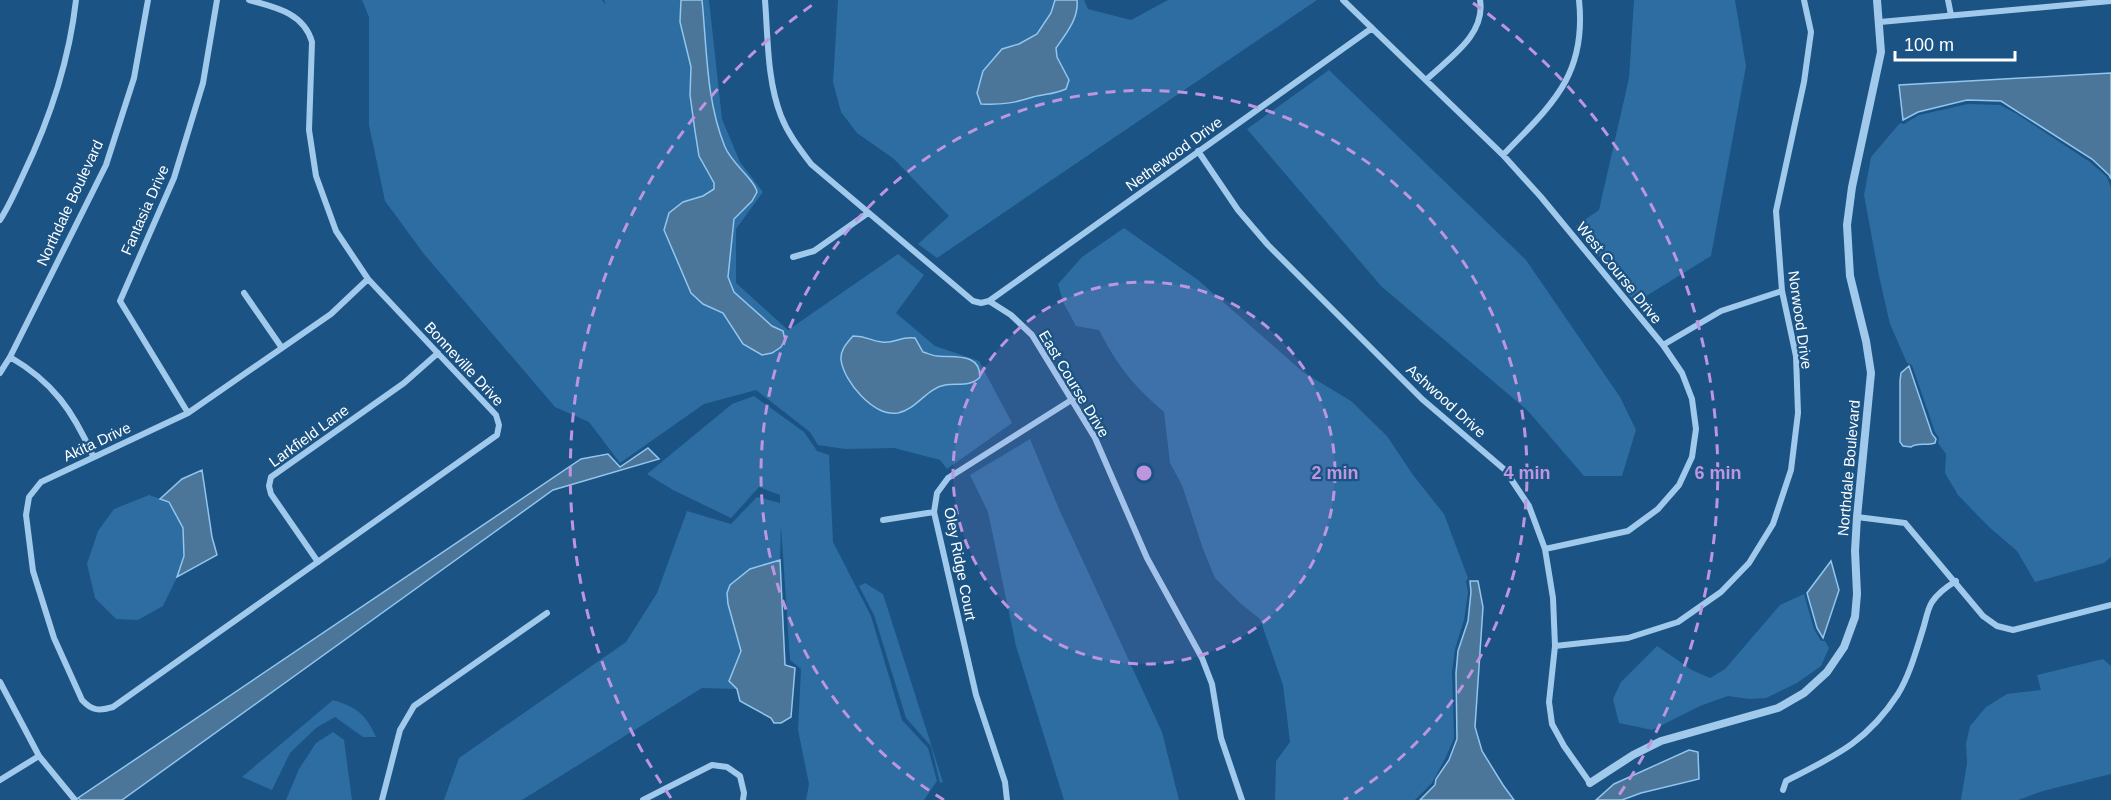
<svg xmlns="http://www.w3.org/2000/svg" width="2111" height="800" viewBox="0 0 2111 800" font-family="Helvetica,sans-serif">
<rect width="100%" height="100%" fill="#1a5384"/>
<path fill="#2d6da2" d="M362 0H602L606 5 604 0H709L722 119 740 162 763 192 736 229V283L788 330 898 254 924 275 896 313 935 346 979 361 1012 423 947 469 940 460 894 448 845 449 818 445 810 432 756 390 704 404 620 463 589 422 555 407 424 254 385 201 369 125V17Z
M838 0H1084L1088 9 1131 20 1168 0H1317L937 258 918 244 949 216 894 159 857 133 841 112 833 82Z
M1634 0H1735L1746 66 1711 256 1635 303 1576 226 1599 210 1629 78Z
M1329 70 1526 260 1620 397 1636 430 1622 476H1584L1528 411 1381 286 1247 129Z
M1968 104 2000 105 2017 114 2090 162 2107 177 2111 188V557L2104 563 2035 582 2017 551 1989 527 1958 495 1945 473 1946 454 1938 443 1939 438 1935 432 1912 365 1907 363 1890 324 1879 276 1864 195 1871 157 1900 123 1904 124 1919 115Z
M1124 228 1198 280 1303 372 1351 401 1387 436 1413 475 1444 514 1468 578 1466 581 1468 592 1464 620 1455 649 1452 672 1454 738 1446 757 1432 783 1415 800H1275L1276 761 1290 742 1283 685 1260 619 1240 603 1215 578 1203 549 1182 485 1170 463 1164 412C1133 385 1118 367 1099 330L1076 326 1063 302 1058 284 1082 257Z
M754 396 804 432 817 451 829 455 833 542 871 616 902 720 928 748 937 781 924 800H806L809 784 798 730 801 669 790 660 781 526 780 560 785 665 795 668 791 717 781 723H774L771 718 740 701 737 689 702 688 522 800H444L459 758 626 642 657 593 687 511 731 524 757 497 780 503V495L759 487 731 518 673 490 647 474 732 404Z
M1030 439 1059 509 1162 732 1179 800H1064L1016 646 988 512 970 475Z
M149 495 169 502 183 528 184 556 181 569 163 606 138 620 116 619 95 598 87 564 98 531 114 509Z
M865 583 883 594 943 782 940 783 931 746 906 718 874 615 859 586Z
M1804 594 1814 629 1821 641H1825L1829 648 1821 666 1797 683 1766 698 1749 699 1728 696 1700 706 1652 730 1619 723 1613 699 1621 682 1657 646 1692 670 1710 678 1725 669 1780 605Z
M2103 659 2111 666V774L2043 791 2018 800H1961L1967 763 1966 744 1970 726 1986 707 2007 694 2041 690 2037 675Z
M333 700C356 707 366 714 376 737H363L335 717 316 728 290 753 272 790 242 777Z
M333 732 344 740 352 800H286L299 769 316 743Z"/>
<path fill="#4b7599" stroke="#92c6ee" stroke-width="1.5" d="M681 0H702C707 49 706 101 725 147 732 164 755 180 757 192L752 201 734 219 728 277 734 292 772 326 783 331 785 340 781 347 772 353 762 355 743 344 723 313 703 304 691 293 664 230 669 213 683 202 703 196 714 189V183L699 156 695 131 690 95 691 67 680 22Z
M1055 0H1077C1079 18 1066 34 1056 48L1057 57 1069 80 1066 89C1055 94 1045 94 1033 97 1014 103 1002 105 981 104L977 93 983 71 1002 49 1019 44 1037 34 1051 13Z
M2111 73V179L2109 175 2092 159 2001 101 1967 100 1918 112 1903 120 1899 85Z
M853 336C868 336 870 341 882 342 894 344 900 336 915 338L923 352C927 353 933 356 937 356 954 358 980 352 980 377 971 387 957 383 945 385 927 388 917 409 898 413 874 417 844 382 841 360 840 350 847 343 853 336Z
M1909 366 1932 434 1936 439 1935 443C1927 446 1916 442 1911 447L1903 446 1900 442V381L1901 373Z
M648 448 659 459 553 490 122 800H81L78 798 581 459 608 454 620 467Z
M202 470 212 537 217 555 177 577 184 556 183 528 169 502 160 499 182 479Z
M780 560 785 665 795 668 791 717 781 723H774L771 718 740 701 737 689 729 681 741 651 728 604 727 593 730 585 750 569Z
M1831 561 1839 590 1823 638 1817 628 1807 593Z
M1470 581H1478L1483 607 1475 727 1482 751 1503 785 1514 800H1420L1435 785 1436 779 1449 760 1457 739 1456 673 1458 651 1468 621 1471 592Z
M1689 750 1698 752 1699 779 1641 793 1622 800H1596L1614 784Z"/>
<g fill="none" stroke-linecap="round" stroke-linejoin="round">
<path stroke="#a0c9eb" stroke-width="6" d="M249 0C275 7 304 13 312 42L309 130 316 176 336 231 368 279 496 415 499 425 497 435 113 707C99 711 92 711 82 700L54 638 33 571 26 515 29 497 41 482 188 413 331 314 368 279
M765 0C768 38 767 80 781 116 788 134 799 148 811 164L973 301 981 303 989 301 1011 315 1032 335 1095 438 1147 558 1202 658 1212 684 1221 738 1242 800
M1343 0 1503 155 1541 197 1663 345 1682 373 1692 399 1696 429 1692 457 1679 485 1658 509 1628 531 1545 549
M1948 0 1951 15
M1880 22 2111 1
M1426 80C1449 58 1486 35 1480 0
M1198 151 1238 210 1268 245 1422 399 1505 470 1529 506 1545 549 1553 598 1555 646 1549 702 1552 724 1564 746 1590 783
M1503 155C1551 105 1587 76 1579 0
M0 220C9 206 16 190 23 175 50 119 69 62 76 0
M793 257 814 251 868 213
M244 293 282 348
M989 301 1372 28
M1663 345 1721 311 1782 291
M10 357C53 382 73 411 93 456
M0 373 10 357 106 165 134 78 148 0
M188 413 120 301 174 178 203 83 217 0
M1857 517 1905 523 1983 616 1997 626 2013 630 2111 605
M883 520 934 512
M318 562 271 494 269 486 271 477 404 383 438 353
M1555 646 1628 638 1678 622 1721 592 1749 563 1773 524 1791 470 1798 413 1796 356 1782 291 1776 211 1804 82 1811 32 1804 0
M0 682 39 756 75 800
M0 780 39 756
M1783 790 1786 781C1835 756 1867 742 1898 694 1910 674 1916 651 1923 629 1926 620 1927 610 1932 602 1938 593 1946 587 1956 581
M382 800 400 730 414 706 547 613
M643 800 712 765 727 767 740 776 744 793 743 800
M1007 800 1005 782 976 695 934 512 937 493 948 478 1073 399"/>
<path stroke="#a0c9eb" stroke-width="8" d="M1590 783 1633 755 1661 741 1778 708 1804 693 1827 672 1844 647 1855 617 1857 594 1855 551 1857 517 1871 373 1866 341 1850 276 1847 225 1852 187 1881 52 1877 0"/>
</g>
<circle cx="1144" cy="473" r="191" fill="#bd96df" fill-opacity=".12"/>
<g fill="none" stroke="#bd96df" stroke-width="3" stroke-dasharray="10 8">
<circle cx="1144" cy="473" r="191"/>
<path d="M944 800A383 383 0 1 1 1344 800"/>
<path d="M671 798A574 574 0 0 1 815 3M1473 3A574 574 0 0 1 1617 798"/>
</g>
<g text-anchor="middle" stroke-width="4.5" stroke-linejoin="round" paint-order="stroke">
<g font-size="15" fill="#fff" stroke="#1a5384">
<text transform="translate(1174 154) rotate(-36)" y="5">Nethewood Drive</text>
<text transform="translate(70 203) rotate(-65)" y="5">Northdale Boulevard</text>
<text transform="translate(145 210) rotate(-66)" y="5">Fantasia Drive</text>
<text transform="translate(1619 273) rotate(51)" y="5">West Course Drive</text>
<text transform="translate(1800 320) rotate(82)" y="5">Norwood Drive</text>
<text transform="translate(464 364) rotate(47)" y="5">Bonneville Drive</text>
<text transform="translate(1074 384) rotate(59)" y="5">East Course Drive</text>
<text transform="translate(1446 401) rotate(42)" y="5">Ashwood Drive</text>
<text transform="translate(309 436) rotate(-36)" y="5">Larkfield Lane</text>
<text transform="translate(97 442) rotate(-25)" y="5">Akita Drive</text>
<text transform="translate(1849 468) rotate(-85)" y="5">Northdale Boulevard</text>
<text transform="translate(960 564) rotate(79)" y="5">Oley Ridge Court</text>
</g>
</g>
<circle cx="1144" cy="473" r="9" fill="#bd96df" stroke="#1a5384" stroke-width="3"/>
<g font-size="18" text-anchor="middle" font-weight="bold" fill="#bd96df" stroke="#1a5384" stroke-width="4.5" stroke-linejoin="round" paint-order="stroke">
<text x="1335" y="479">2 min</text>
<text x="1527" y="479">4 min</text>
<text x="1718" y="479">6 min</text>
</g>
<path d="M1895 51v9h120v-9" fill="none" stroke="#ffffff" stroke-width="3"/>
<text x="1904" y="51" font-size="18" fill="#ffffff" stroke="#1a5384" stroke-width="4.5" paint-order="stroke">100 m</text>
</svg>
